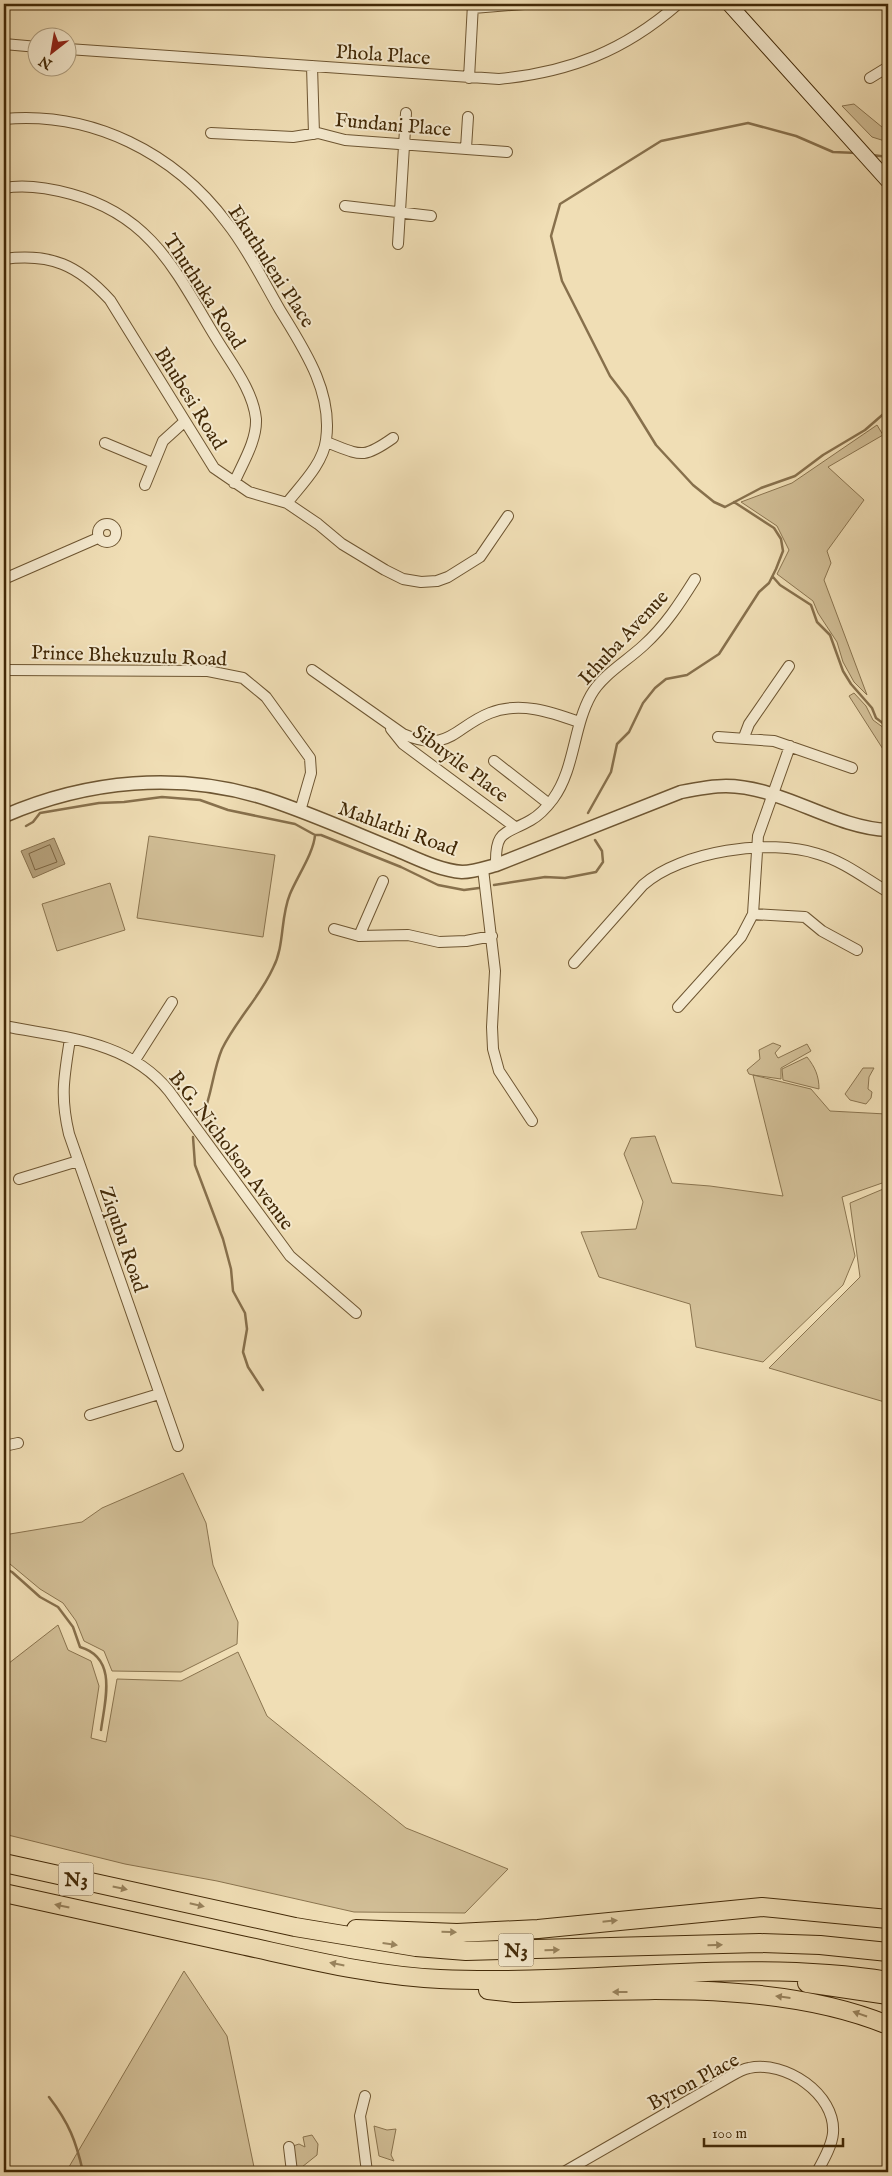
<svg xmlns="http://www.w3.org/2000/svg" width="892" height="2176" viewBox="0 0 892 2176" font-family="'IM FELL English',serif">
<rect width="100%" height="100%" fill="#f0deb5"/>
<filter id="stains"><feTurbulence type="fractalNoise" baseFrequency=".004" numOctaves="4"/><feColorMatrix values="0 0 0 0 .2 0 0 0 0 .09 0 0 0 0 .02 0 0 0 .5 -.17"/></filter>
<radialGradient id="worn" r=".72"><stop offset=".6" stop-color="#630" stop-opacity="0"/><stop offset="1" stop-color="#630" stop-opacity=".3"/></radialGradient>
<path fill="#d2bf97" stroke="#8a744f" d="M854 104 888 132V142L872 137 842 106Z
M877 425 883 435 828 467 864 500 827 551 831 563 824 580 867 695 854 682 843 662 837 642 818 613 813 601 777 574 789 550 777 526 741 502 792 483Z
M854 693 866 706 873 720 888 731V757L849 696Z
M149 836 275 855 263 937 137 918Z
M110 883 125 930 57 951 42 904Z
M773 1043 781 1046 775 1053 778 1058 807 1044 811 1051 781 1068V1079L753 1075 811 1089 830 1111 886 1114 888 1181 842 1197 855 1256 843 1285 763 1362 696 1347 690 1304 599 1277 581 1232 636 1229 643 1202 624 1154 631 1138 655 1136 672 1183 710 1186 783 1196 753 1075 749 1074 747 1070 760 1059 759 1050Z
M807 1057C815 1067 819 1076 819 1089L783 1080 782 1069Z
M863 1068H874L869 1077 868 1089 872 1092 871 1098 866 1104 850 1100 845 1094Z
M888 1187V1403L769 1368 860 1277 850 1203Z
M183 1473 206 1523 213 1565 238 1622 237 1644 181 1672 112 1671 104 1651 84 1641 76 1621 63 1603 40 1589 4 1559V1535L82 1522 102 1508Z
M58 1625 68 1650 91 1661 99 1686 91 1738 106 1742 117 1679 181 1681 238 1652 267 1716 406 1828 508 1869 465 1913 354 1912 217 1881 125 1864 4 1834V1667Z
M184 1971 227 2036 255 2172H66Z
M374 2126 387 2130 396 2129 391 2155 394 2161 379 2156Z
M312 2135 318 2144 317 2155 302 2167 294 2169 293 2146 299 2144 305 2147 303 2137Z"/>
<path fill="#b5a07a" stroke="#87704c" d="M54 838 65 864 33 878 21 851Z"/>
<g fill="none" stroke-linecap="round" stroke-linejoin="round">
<path stroke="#7c6440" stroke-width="1" d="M50 845 57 862 35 870 29 854Z"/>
<path stroke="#87704c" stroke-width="2.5" d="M857 153 833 152 796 136 748 123 661 141 560 204 551 236 562 281 610 376 627 398 656 445 693 485 714 502 725 507 761 488 795 476 823 455 865 430 888 410
M872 155 888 157
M773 577 780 585 811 605 817 622 830 635 843 671 851 684 872 708 876 718 888 727
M588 813 611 772 617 744 629 732 643 703 655 688 666 679 687 675 719 654 759 592 769 583 776 569 783 551 781 539 774 528 734 502
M26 826 33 822 40 813 99 803 124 802 162 797 200 800 228 810 295 824 315 835H321L401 867 438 885 464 890 479 888
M494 885 545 877 565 878 596 872 603 862 602 851 595 840
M203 1115C212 1094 213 1070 222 1049 236 1020 260 997 273 968 285 945 280 918 290 894 297 877 314 852 315 835
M193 1137 195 1165 223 1239 231 1269 233 1291 245 1313 247 1329 243 1352 248 1367 263 1390
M4 1568 12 1572 40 1597 58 1607 73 1627 80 1647C118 1658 105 1700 101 1730
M49 2097C69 2123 76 2141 83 2172"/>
<g stroke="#6e5632" stroke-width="12">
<path id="minor" d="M473 8 524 4
M4 44 38 47
M68 49 499 79C570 72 624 51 678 4
M312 66 314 134
M469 78 473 4
M870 78 888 67
M4 119C92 111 175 153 227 223 248 249 263 281 280 310 304 349 333 392 326 440 323 464 301 485 287 503
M211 133 293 137 318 133 345 140 507 152
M466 148 468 117
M4 188C26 184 49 188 71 194 152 216 176 272 216 338 231 363 253 390 256 419 257 441 242 464 234 483
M345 206 431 216
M398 244 406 113
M4 259C51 253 78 265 110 300L214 468 249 492 287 503 318 524 342 544 385 570 403 579 421 582 437 581 448 577 480 557 508 516
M326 442C361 455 362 460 393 438
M105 443 153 463
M145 485 163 441 184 422
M98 533a9 9 0 1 1 18 0a9 9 0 1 1-18 0Z
M4 579 98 538
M4 670 208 671 243 678 266 697 310 758 311 773 300 811
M312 670 403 734C450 754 454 727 490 713 520 701 551 712 579 722
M391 729 403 744 515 827
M718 737 774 741 852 768
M744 737 749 724 789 666
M494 761 549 804
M496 865C495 829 505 835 531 820 540 815 547 807 553 799 575 769 573 727 591 695 602 675 627 661 644 645 665 626 680 603 695 579
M483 869 495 971 492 1027 493 1049 499 1071 532 1121
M753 914 805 917 822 931 857 950
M334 929 359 936 408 935 439 942 466 941 492 936
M359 936 383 881
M574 963 643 885C681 851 770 838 818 854 843 861 866 879 888 892
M678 1007 741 937 753 914 758 836 790 746
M4 1026C64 1038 128 1040 169 1091L290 1256 356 1313
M70 1039C64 1077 60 1096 69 1134L178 1446
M135 1060 172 1002
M19 1179 78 1161
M90 1415 159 1394
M4 1446 18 1443
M365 2096 360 2116 367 2172
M289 2147 292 2172
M564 2172 731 2076C736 2073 743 2069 749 2068 785 2060 836 2094 833 2133 832 2146 823 2161 817 2172"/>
</g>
<g stroke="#6e5632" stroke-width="15">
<path id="tertiary" d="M4 816C87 780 179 771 267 799 310 813 352 832 394 849 416 858 438 870 462 872 473 872 485 868 496 865L681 792C696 789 711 786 726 786 781 786 833 828 888 830"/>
</g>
<g stroke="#422907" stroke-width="16">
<path id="secondary" d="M729 4 888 181"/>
</g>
<g stroke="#422907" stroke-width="20">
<path id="motorway" d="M4 1863 295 1927 416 1947 466 1951 760 1943 820 1945 888 1952
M4 1893C83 1910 162 1927 241 1945 306 1959 373 1976 440 1979 589 1986 740 1957 888 1981
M356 1929 457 1933 538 1929 762 1907 888 1919
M807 1983 888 1995
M488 1990 514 1993C635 1991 775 1979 888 2025"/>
</g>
<use href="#minor" stroke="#f5eacf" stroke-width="10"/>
<use href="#tertiary" stroke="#f5eacf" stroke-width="12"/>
<use href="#secondary" stroke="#f5eacf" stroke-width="14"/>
<use href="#motorway" stroke="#f0deb5" stroke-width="18"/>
</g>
<defs><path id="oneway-solid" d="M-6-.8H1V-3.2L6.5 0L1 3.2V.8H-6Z" transform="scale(1.25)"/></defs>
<g fill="#99845e">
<use href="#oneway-solid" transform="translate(120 1888) rotate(12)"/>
<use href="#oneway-solid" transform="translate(197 1905) rotate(13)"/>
<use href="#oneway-solid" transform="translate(62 1906) rotate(-168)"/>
<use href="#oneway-solid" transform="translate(610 1921) rotate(-6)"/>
<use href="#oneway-solid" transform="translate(449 1932) rotate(2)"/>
<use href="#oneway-solid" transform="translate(390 1944) rotate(8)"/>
<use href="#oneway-solid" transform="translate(715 1945) rotate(-2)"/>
<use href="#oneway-solid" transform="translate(552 1950) rotate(-1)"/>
<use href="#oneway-solid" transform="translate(337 1964) rotate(-169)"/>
<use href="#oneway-solid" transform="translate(620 1992) rotate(-180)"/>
<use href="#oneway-solid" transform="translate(783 1997) rotate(-173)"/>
<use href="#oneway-solid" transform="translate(860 2014) rotate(-161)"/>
</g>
<g text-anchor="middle" stroke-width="4" stroke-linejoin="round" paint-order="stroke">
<g fill="#f5eacf" stroke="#786343" stroke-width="1">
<rect x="58.5" y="1862.5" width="35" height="33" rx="4"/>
<rect x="498.5" y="1933.5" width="35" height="33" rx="4"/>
</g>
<g font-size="19" font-weight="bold" fill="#422907">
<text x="76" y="1886">N3</text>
<text x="516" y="1957">N3</text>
</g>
<g font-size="20" fill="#422907" stroke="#f5eacf">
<text transform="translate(383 54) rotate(4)" y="7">Phola Place</text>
<text transform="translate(393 124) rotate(5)" y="7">Fundani Place</text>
<text transform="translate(272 266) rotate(57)" y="7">Ekuthuleni Place</text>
<text transform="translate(205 291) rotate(57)" y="7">Thuthuka Road</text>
<text transform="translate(191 398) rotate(58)" y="7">Bhubesi Road</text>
<text transform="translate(623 637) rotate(-47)" y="7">Ithuba Avenue</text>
<text transform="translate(129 655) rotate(2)" y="7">Prince Bhekuzulu Road</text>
<text transform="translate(461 763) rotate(37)" y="7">Sibuyile Place</text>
<text transform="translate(398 828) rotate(20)" y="7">Mahlathi Road</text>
<text transform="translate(232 1150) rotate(53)" y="7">B.G. Nicholson Avenue</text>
<text transform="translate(124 1239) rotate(71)" y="7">Ziqubu Road</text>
<text transform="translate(693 2081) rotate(-28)" y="7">Byron Place</text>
</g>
</g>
<rect width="892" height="2176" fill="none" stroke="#f0deb5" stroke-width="20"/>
<rect x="5" y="5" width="882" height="2166" fill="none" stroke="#422907" stroke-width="2.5"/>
<rect x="10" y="10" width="872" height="2156" fill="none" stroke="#422907"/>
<g transform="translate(52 52) rotate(211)"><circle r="24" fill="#f5eacf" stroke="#ad9d7f"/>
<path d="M0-4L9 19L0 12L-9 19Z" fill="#8f2418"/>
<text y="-8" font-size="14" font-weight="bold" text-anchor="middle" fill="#422907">N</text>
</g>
<path d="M704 2138v8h139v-8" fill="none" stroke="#422907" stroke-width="2.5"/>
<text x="712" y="2138" font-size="15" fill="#422907" stroke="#f5eacf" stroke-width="4" paint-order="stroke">100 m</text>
<rect width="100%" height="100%" filter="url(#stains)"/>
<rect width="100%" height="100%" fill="url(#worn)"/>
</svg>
